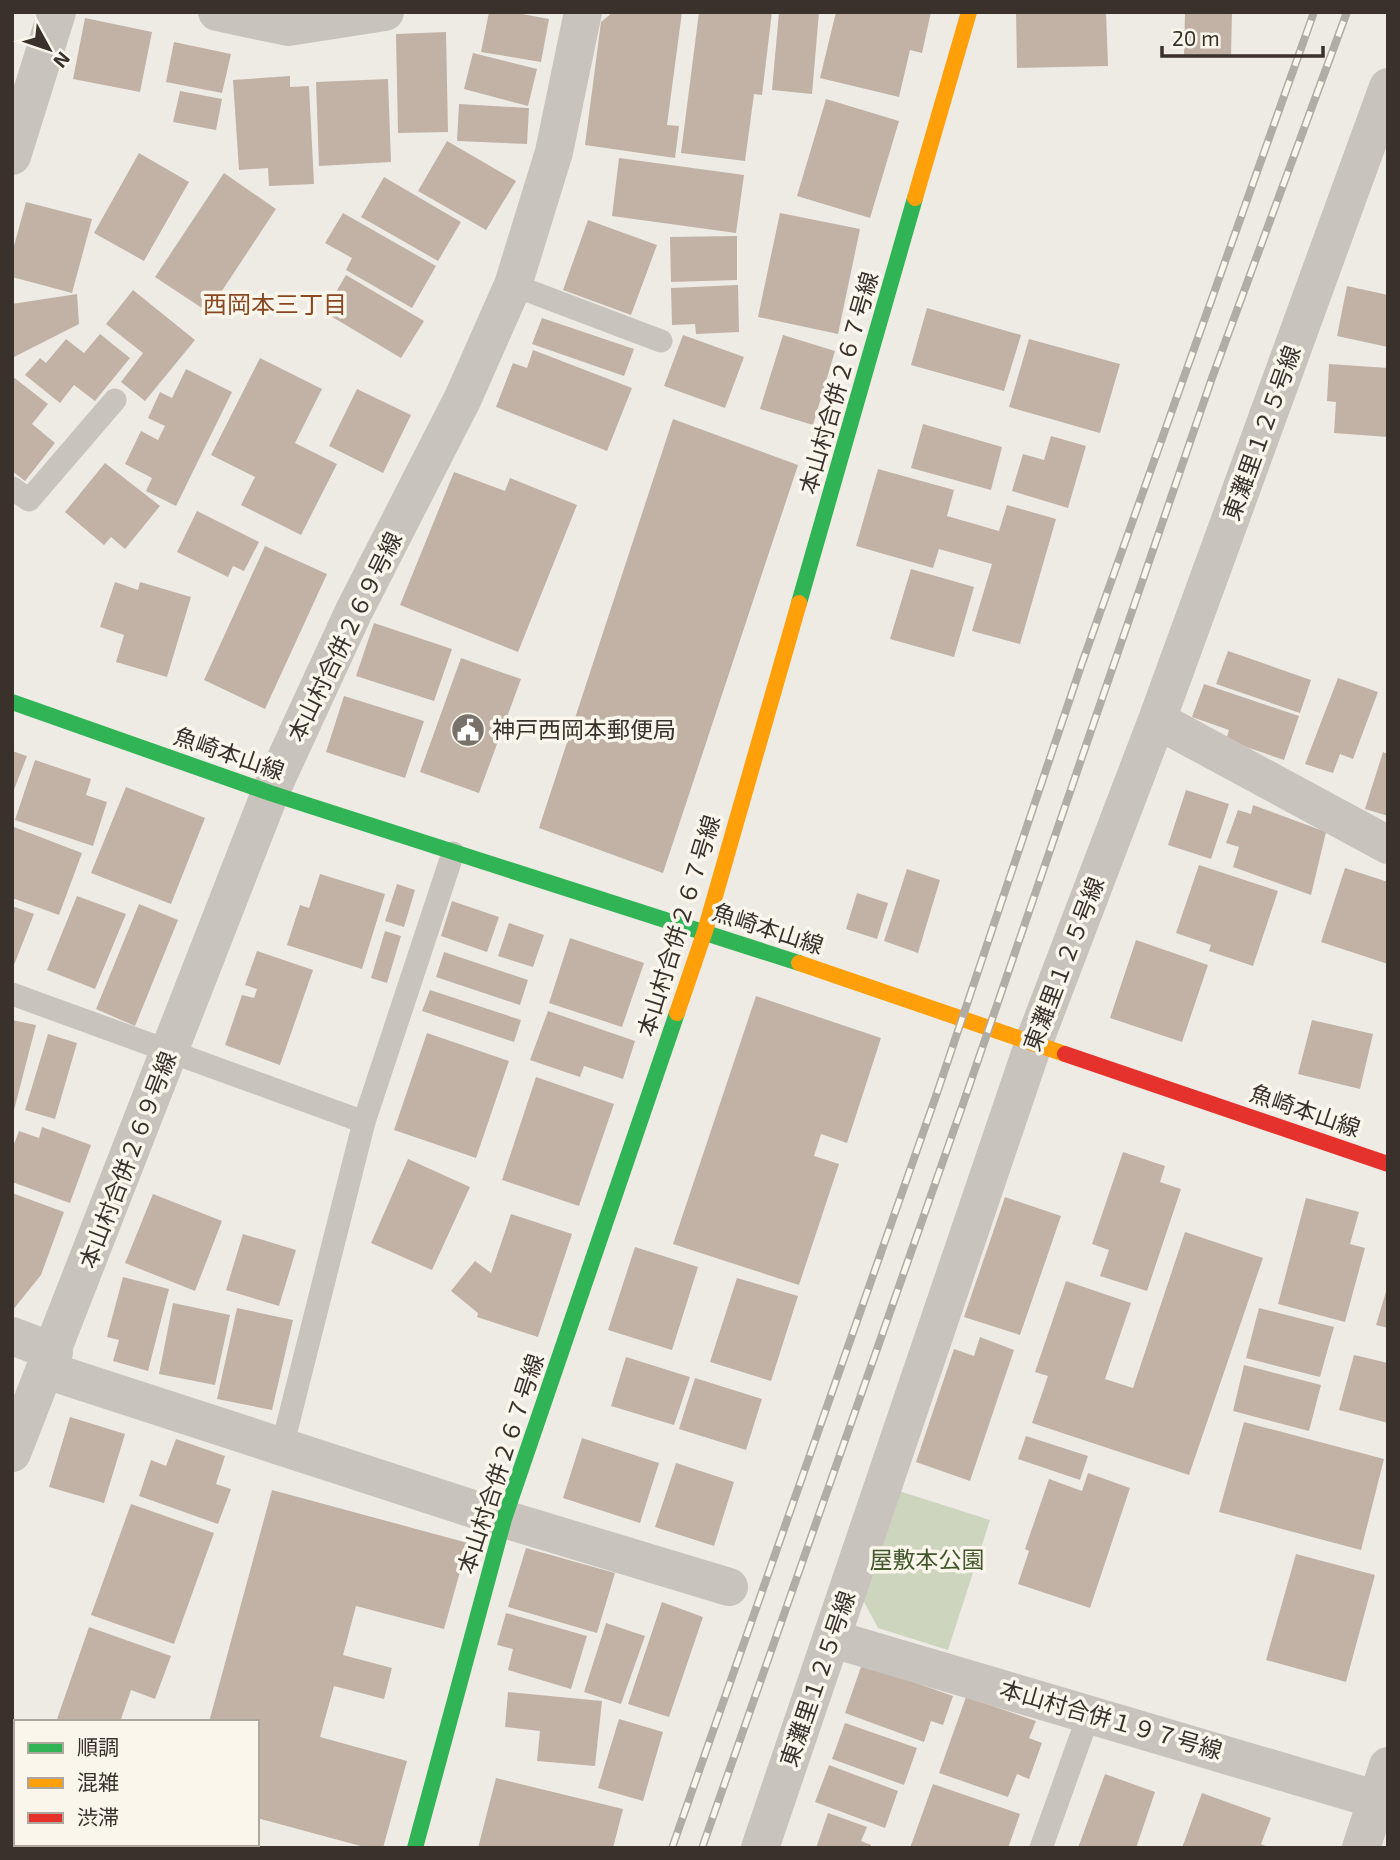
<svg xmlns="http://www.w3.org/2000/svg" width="1400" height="1860" viewBox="0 0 1400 1860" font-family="'Exo 2','Noto Sans JP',sans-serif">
<rect width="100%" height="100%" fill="#eeebe4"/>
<path fill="#cdd5be" d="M899 1491 990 1520 948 1650 878 1628 863 1600Z"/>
<path fill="#c2b2a6" d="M489 12H512L549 19 541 62 481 52Z
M613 12H682L667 125 679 126 675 158 585 145 601 22Z
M699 12H772L762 95 754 94 745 161 681 153Z
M779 12H819L812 94 772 90Z
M836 12H931L922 53 910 50 899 97 820 78Z
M1016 12H1106L1108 66 1017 68Z
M1185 12H1232L1231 56 1184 55Z
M85 18 152 32 140 92 73 79Z
M446 32 448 132 398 133 396 34Z
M174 42 231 54 222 93 166 82Z
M473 53 537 69 528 106 464 89Z
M290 76V87L309 86 314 184 269 186 268 168 239 170 233 80Z
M388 79 391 162 319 166 316 82Z
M180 91 222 99 216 130 173 122Z
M826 99 899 121 870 218 797 196Z
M459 104 529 108 527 144 457 141Z
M447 141 516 181 486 230 418 191Z
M139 153 189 182 144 261 94 233Z
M619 158 744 175 736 233 612 216Z
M224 173 276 209 208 312 155 277Z
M384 177 461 222 438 261 361 217Z
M26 202 92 219 72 293 12 277V253Z
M343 213 436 266 412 308 346 270 352 258 325 243Z
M780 213 860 229 838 334 758 317Z
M588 220 657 245 631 315 563 290Z
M737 236V280L671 282 670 237Z
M346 275 424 321 401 358 324 312Z
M738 285 739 332 696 334 695 324 672 325 671 288Z
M1347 286 1388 295V347L1337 336Z
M133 290 195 340 145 401 121 382 143 353 106 324Z
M77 294 79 324 12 358V304Z
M927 308 1021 335 1004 391 911 365Z
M542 318 634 349 624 376 532 344Z
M100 334 130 358 95 401 74 385 60 403 25 375 40 358 46 363 66 339 84 353Z
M683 335 744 357 725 408 664 386Z
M783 335 835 351 813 425 760 409Z
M1029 339 1120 364 1100 433 1009 407Z
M533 350 632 388 607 451 496 407 513 363 527 368Z
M260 358 322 389 295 443 337 464 301 535 241 505 255 477 211 455Z
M1329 364 1388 368V437L1334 433 1336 402 1327 401Z
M186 369 232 392 176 506 146 491 152 478 125 464 141 431 158 440 165 426 148 418 160 392 172 398Z
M12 376 48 404 32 424 55 443 25 481 12 471Z
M357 389 411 415 383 473 329 446Z
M673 419 798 465 663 873 539 828Z
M923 424 1002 447 991 490 911 468Z
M1051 436 1086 446 1068 508 1012 491 1023 454 1044 460Z
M105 463 160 506 125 549 111 537 104 545 65 512Z
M878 469 954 490 947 516 999 531 1007 505 1056 519 1020 644 972 631 992 564 939 549 933 568 856 546Z
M454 472 505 491 510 478 577 505 518 652 400 605Z
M197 511 259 542 244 571 233 566 228 577 177 552Z
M265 546 327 574 265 709 204 680Z
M911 569 974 587 954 657 890 639Z
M115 582 138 590 140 582 191 597 167 677 116 662 124 635 100 627Z
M374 623 452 649 434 701 356 676Z
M1228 651 1311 680 1300 713 1216 684Z
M461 658 521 679 479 793 420 772Z
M1338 678 1378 692 1353 759 1340 754 1333 773 1305 764Z
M1204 684 1299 716 1284 760 1226 740 1229 730 1192 717Z
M344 696 424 721 405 778 326 752Z
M12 751 27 756 12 795Z
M1383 752 1388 754V816L1365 809Z
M35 760 91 779 86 795 107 802 93 846 15 820Z
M126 787 205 818 171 904 91 873Z
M1186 790 1229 804 1211 859 1168 845Z
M1253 805 1326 832 1311 895 1233 867 1239 847 1226 843 1238 810 1251 814Z
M14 827 82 853 59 915 12 898Z
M1199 865 1278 891 1253 966 1209 951 1211 945 1176 933Z
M1345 868 1388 882V964L1321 942Z
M907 869 940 880 918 953 884 941Z
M320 874 385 894 362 969 287 945 300 905 309 908Z
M397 884 415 890 404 927 385 921Z
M857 893 888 903 877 939 846 929Z
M77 896 126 914 95 989 47 970Z
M452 901 499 917 487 952 441 936Z
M139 904 178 920 135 1026 96 1009Z
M12 906 34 914 12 970Z
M509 923 544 935 533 967 498 956Z
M385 931 401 936 387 983 371 978Z
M570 938 644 963 622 1027 549 1003Z
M1136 940 1208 965 1182 1042 1110 1018Z
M257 951 313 970 280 1065 225 1045 242 995 254 998 257 989 245 985Z
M444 952 528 980 520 1005 436 977Z
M430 990 521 1020 514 1042 422 1011Z
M756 996 881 1038 847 1143 821 1134 814 1156 839 1164 799 1285 673 1244Z
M548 1011 635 1041 623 1079 584 1066 580 1077 530 1060Z
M12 1020 36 1025 13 1114H12Z
M1312 1020 1373 1034 1360 1089 1298 1074Z
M427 1033 509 1061 476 1158 394 1130Z
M48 1034 77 1043 55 1119 25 1110Z
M536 1077 614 1104 579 1206 502 1180Z
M42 1127 91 1145 70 1203 12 1182V1149L19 1131 39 1138Z
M1123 1152 1165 1166 1160 1182 1181 1189 1147 1291 1100 1276 1109 1250 1092 1244Z
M408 1159 470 1187 432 1270 371 1243Z
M12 1193 64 1212 41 1275 12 1311Z
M153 1194 222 1221 195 1291 125 1263Z
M1005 1197 1061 1216 1020 1335 964 1317Z
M1306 1198 1359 1212 1350 1244 1365 1248 1345 1322 1278 1304Z
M511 1214 572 1234 538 1337 477 1317 478 1313 451 1291 475 1261 491 1273Z
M1185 1232 1263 1258 1189 1475 1032 1423 1048 1376 1035 1372 1066 1281 1131 1303 1105 1379 1133 1388Z
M243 1234 296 1250 279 1306 226 1290Z
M635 1247 698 1267 672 1350 608 1330Z
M123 1277 169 1289 148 1371 113 1361 119 1340 107 1337Z
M737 1278 798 1296 771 1381 710 1362Z
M1388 1285V1328L1376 1325Z
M173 1303 230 1315 215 1385 159 1374Z
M237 1308 293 1320 272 1410 217 1399Z
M1259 1308 1334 1327 1320 1377 1246 1358Z
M980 1337 1014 1350 970 1481 916 1462 954 1349 974 1356Z
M1354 1355 1388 1363V1423L1339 1410Z
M626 1357 690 1377 674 1425 611 1406Z
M1244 1365 1321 1385 1309 1431 1233 1411Z
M695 1378 762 1399 746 1450 679 1429Z
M70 1417 125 1434 104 1503 49 1487Z
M1244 1422 1384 1459 1361 1550 1219 1512Z
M1026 1436 1088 1456 1080 1480 1018 1459Z
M582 1438 659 1463 640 1523 563 1498Z
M176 1439 225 1456 216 1484 231 1489 218 1524 139 1496 151 1460 166 1466Z
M676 1463 734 1482 714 1546 655 1527Z
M1088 1473 1130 1488 1090 1608 1018 1584 1029 1551 1025 1549 1049 1479 1082 1491Z
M272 1490 468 1543 444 1629 356 1606 343 1655 392 1668 384 1699 334 1686 320 1737 407 1761 383 1848H368L257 1818V1722H209Z
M131 1504 214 1533 174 1644 91 1615Z
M526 1548 615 1573 597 1633 508 1607Z
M1296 1554 1375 1575 1346 1682 1266 1660Z
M662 1602 703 1617 669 1717 628 1704Z
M506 1613 587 1636 571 1689 508 1670 513 1649 497 1645Z
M606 1623 645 1636 621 1704 584 1692Z
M89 1627 171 1656 155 1699 131 1690 120 1722H56Z
M862 1664 953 1696 943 1725 931 1721 924 1742 845 1713Z
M508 1692 602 1701 595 1766 537 1761 540 1731 505 1727Z
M966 1697 1036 1721 1029 1738 1042 1743 1029 1779 1017 1774 1008 1797 939 1773Z
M12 1718 22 1721 16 1722V1759L12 1757Z
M619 1719 663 1732 643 1801 598 1788Z
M845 1723 917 1748 904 1785 832 1759Z
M829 1765 898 1791 885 1828 815 1802Z
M1105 1774 1155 1792 1136 1848H1078Z
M12 1777 16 1778V1844H78L77 1848H12Z
M496 1778 623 1809 613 1848H478Z
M933 1784 1020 1814 1008 1848H910Z
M1202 1793 1271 1818 1261 1844 1270 1848H1182Z
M828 1813 867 1827 861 1841 871 1845V1848H816Z"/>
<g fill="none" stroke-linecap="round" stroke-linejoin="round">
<path stroke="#c8c3bc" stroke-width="23" d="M513 285 661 341
M12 488 29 500 115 400
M12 994 364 1122
M282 1447 364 1122 453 853
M1041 1848 1089 1714"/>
<path stroke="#c8c3bc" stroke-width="38" d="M217 12 288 27 385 12
M12 156 57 12
M1157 720 1388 845
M12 1336 54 1352
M46 1370 504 1519 729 1587
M12 1453 270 793 354 611 463 398 513 285 554 152 583 12
M833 1639 1388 1803
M760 1848 1034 1042 1157 720 1388 87
M1361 1848 1388 1766"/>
<path stroke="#30b455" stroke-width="16" d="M799 603 915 198
M12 702 270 793 799 963
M415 1848 504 1519 677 1013"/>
<path stroke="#ff9f0a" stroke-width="16" d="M915 198 969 12
M799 963 1065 1054
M677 1013 705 931 799 603"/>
<path stroke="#e5322d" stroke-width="16" d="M1065 1054 1388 1164"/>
<g stroke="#b0aca6" stroke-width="8">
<path id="rail" d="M672 1848 937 1093 1081 666 1314 12
M702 1848 963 1104 1212 378 1347 12"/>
</g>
<use href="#rail" stroke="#faf6ec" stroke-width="5" stroke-dasharray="16" stroke-linecap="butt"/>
</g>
<defs>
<g id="civic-disc" transform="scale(1.75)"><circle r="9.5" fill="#78726b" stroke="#faf6ec"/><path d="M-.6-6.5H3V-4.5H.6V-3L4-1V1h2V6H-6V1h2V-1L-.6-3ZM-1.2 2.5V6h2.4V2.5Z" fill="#fff"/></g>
</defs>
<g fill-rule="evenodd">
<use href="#civic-disc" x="468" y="730"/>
</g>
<g text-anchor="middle" stroke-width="7" stroke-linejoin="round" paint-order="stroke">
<g font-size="23" fill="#39312a" stroke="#faf6ec">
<text transform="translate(839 383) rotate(-74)" y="8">本山村合併２６７号線</text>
<text transform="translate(1262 433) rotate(-70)" y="8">東灘里１２５号線</text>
<text transform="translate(345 637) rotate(-64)" y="8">本山村合併２６９号線</text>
<text transform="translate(229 754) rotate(19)" y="8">魚崎本山線</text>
<text transform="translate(679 926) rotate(-73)" y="8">本山村合併２６７号線</text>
<text transform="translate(768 929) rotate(18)" y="8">魚崎本山線</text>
<text transform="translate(1064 964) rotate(-69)" y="8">東灘里１２５号線</text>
<text transform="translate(1305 1111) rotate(19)" y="8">魚崎本山線</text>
<text transform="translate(128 1160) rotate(-69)" y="8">本山村合併２６９号線</text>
<text transform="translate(501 1464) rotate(-72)" y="8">本山村合併２６７号線</text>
<text transform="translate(818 1679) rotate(-71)" y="8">東灘里１２５号線</text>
<text transform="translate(1111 1720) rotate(16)" y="8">本山村合併１９７号線</text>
</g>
<g font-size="23" fill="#39312a" stroke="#faf6ec" text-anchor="start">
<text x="492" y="738">神戸西岡本郵便局</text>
</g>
<g font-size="23" fill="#43582d" stroke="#faf6ec">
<text x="927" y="1568">屋敷本公園</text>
</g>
<g font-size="24" fill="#894822" stroke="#faf6ec">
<text x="275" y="313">西岡本三丁目</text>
</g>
</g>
<rect width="1400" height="1860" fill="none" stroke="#39312a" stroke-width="28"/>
<rect x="14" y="1720" width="245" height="126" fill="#faf6ec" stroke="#ada79e" stroke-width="2"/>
<rect x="28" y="1743" width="35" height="10" fill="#30b455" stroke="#ada79e" stroke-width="2"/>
<text x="77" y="1755" font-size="21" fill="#39312a">順調</text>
<rect x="28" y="1778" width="35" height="10" fill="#ff9f0a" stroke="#ada79e" stroke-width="2"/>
<text x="77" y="1790" font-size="21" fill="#39312a">混雑</text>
<rect x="28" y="1813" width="35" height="10" fill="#e5322d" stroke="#ada79e" stroke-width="2"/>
<text x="77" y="1825" font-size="21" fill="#39312a">渋滞</text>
<g transform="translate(49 49) rotate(130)" stroke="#faf6ec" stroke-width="5" paint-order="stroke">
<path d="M0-5L12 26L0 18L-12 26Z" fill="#39312a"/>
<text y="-10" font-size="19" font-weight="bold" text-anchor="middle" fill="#39312a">N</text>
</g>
<path d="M1162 46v10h161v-10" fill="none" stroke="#39312a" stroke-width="3.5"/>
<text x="1172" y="46" font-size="21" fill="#39312a" stroke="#faf6ec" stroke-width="5" paint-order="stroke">20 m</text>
</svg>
